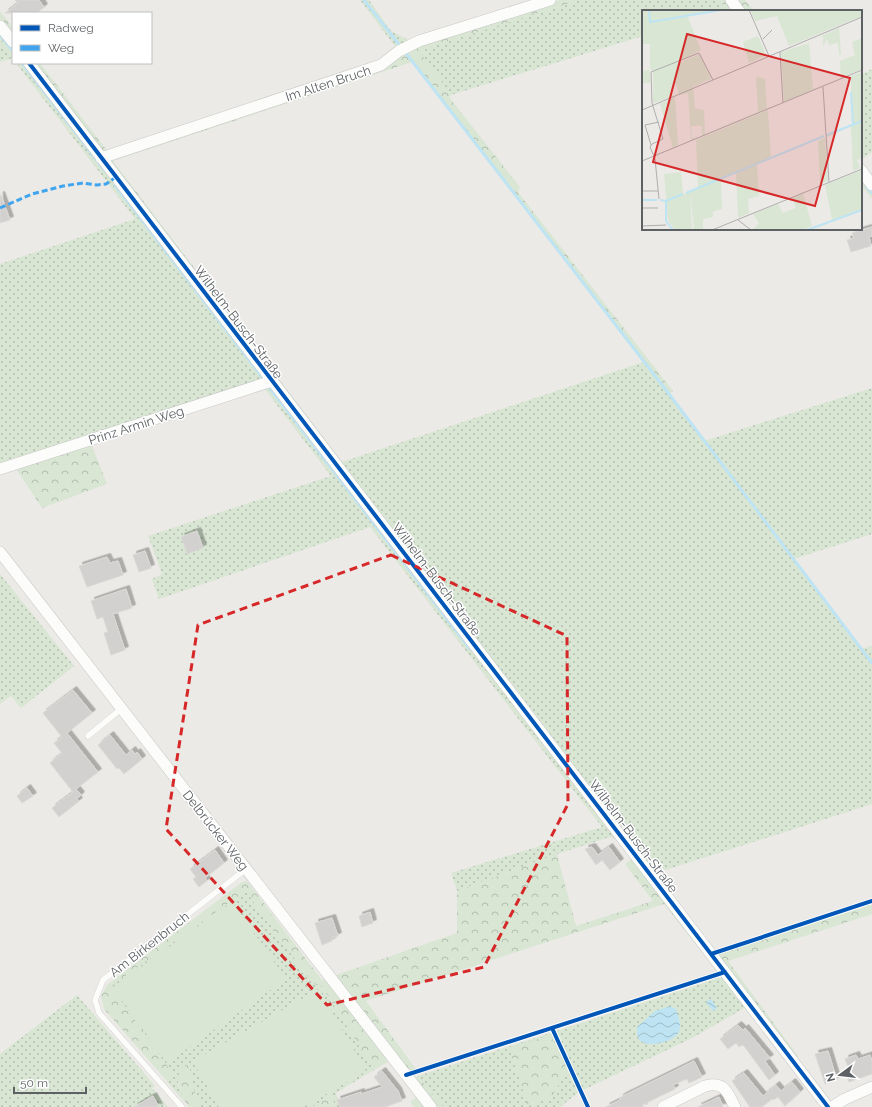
<svg xmlns="http://www.w3.org/2000/svg" width="872" height="1107" viewBox="0 0 872 1107" font-family="Raleway,sans-serif">
<defs>
<pattern id="grass-dots" width="8" height="8" patternUnits="userSpaceOnUse"><rect width="8" height="8" fill="#d8e6d3"/><path d="M2 2h.1M6 6h.1" fill="none" stroke="#b2beaf" stroke-width="1.8" stroke-linecap="round"/></pattern>
<pattern id="forest-crowns" width="20" height="18" patternUnits="userSpaceOnUse"><rect width="20" height="18" fill="#d8e6d3"/><path d="M2 6a3 3 0 1 1 6 0M12 15a3 3 0 1 1 6 0" fill="none" stroke="#b2beaf"/></pattern>
<pattern id="water-waves" width="16" height="10" patternUnits="userSpaceOnUse"><rect width="16" height="10" fill="#bee4f3"/><path d="M0 5q4-4 8 0t8 0" fill="none" stroke="#9ebcc8"/></pattern>
<filter id="shadow"><feDropShadow dx="3.5" dy="-3.5" stdDeviation="0" flood-color="#0004"/></filter>
</defs>
<rect width="100%" height="100%" fill="#eceae7"/>
<path fill="url(#grass-dots)" d="M360 0H369L391 31 411 41 397 49Z
M580 0H719L727 10 643 11V36L451 95 422 55 426 48Z
M0 41 13 58 0 62Z
M16 63H26L267 378 0 464V264L135 219Z
M872 69V152L861 160V75Z
M861 175 872 189V199L861 185Z
M644 362 704 441 872 388V534L793 559 861 649 872 646V804L656 873 342 462Z
M273 386 620 839 610 837 557 854 457 891 451 873 602 827 370 527 159 599 152 579 162 574 148 536 331 476 264 388Z
M0 574 74 666 21 708 11 696 0 704Z
M246 891 313 984 322 986 374 1070 336 1093 340 1107H335L332 1096 312 1107H303L366 1071 193 1061 219 1107H201L193 1087 189 1065 178 1082 184 1102 166 1080 171 1081 111 986Z
M719 978 727 979 748 1006 692 1038 579 1092 560 1107H443L418 1076Z
M77 995 155 1086 152 1088 168 1107H156L153 1097 134 1107H0V1054Z"/>
<path fill="url(#forest-crowns)" d="M560 0H580L426 48 422 55 451 95 449 97 520 187 518 192 673 391 669 394 412 62 113 161 381 513 378 515 107 162 109 158 382 67 419 43Z
M719 0H745L754 11H729L727 10Z
M0 11 13 28V58L0 41Z
M31 63H40L109 153H102Z
M91 443 107 484 42 508 15 467Z
M557 854 576 926 653 901 625 864 635 857 706 950 701 951 664 904 366 1001 416 1069 409 1071 398 1056 374 1070 322 986 313 984 246 891 111 986 172 1073 171 1081 166 1080 104 1009 101 996 107 985 242 882 247 881 322 980 457 933V891Z
M872 903V914L728 961 798 1056 795 1057 718 956 719 953Z
M550 1035 569 1068 551 1098 528 1106 509 1048Z
M189 1065 193 1087 201 1107H189C180 1097 178 1083 179 1069Z
M418 1076 443 1107H414L410 1102 424 1091 415 1079Z
M332 1096 335 1107H312Z"/>
<path fill="#d8e6d3" d="M232 902 286 979 167 1063 113 987Z
M319 989 366 1071 303 1107H219L193 1061Z"/>
<path fill="url(#water-waves)" d="M711 999 717 1008 713 1011 706 1002Z
M670 1006 676 1009C678 1016 682 1025 679 1032 675 1040 658 1045 649 1044 646 1044 643 1042 640 1041L637 1035V1027L655 1011Z"/>
<g fill="none" stroke-linecap="round" stroke-linejoin="round">
<path stroke="#bee4f3" stroke-width="3" d="M364 0 401 47
M0 35 13 51
M405 52 669 394 872 663
M22 63 105 171
M115 185 262 377
M867 187 872 193
M269 387 470 649"/>
</g>
<path fill="#d3d1d0" stroke="#dbd9d6" filter="url(#shadow)" d="M15 0H39L44 7 37 13H5L18 3Z
M0 195H1L10 220 0 223Z
M872 227V236L869 237 871 246 851 252 847 240 854 238 852 233Z
M197 531 203 548 187 554 181 537Z
M145 551 151 568 139 572 133 555Z
M107 557 110 563 118 561 123 575 87 587 79 566Z
M126 589 132 608 113 614 125 650 111 655 104 633 108 632 103 617 97 619 91 601Z
M73 690 92 713 67 733 98 772 76 789 81 795 77 799 79 801 59 817 52 808 73 792 50 763 62 753 54 743 62 737 43 713Z
M110 735 126 755 132 750 135 754 137 752 142 759 124 774 119 768 117 769 98 745Z
M27 788 33 796 22 803 17 796Z
M592 847 598 855 609 847 620 862 610 870 602 860 596 865 585 849Z
M215 850 224 863 205 878 207 881 199 887 193 879 196 877 190 869Z
M370 912 373 923 362 927 359 916Z
M332 918 338 936 332 938V941L322 945 315 923Z
M738 1025 743 1030 745 1028 770 1058 765 1061 775 1075 769 1080 744 1046 742 1045 739 1047 736 1043 728 1049 720 1039Z
M828 1051 837 1080 825 1084 815 1054Z
M856 1055 858 1059 870 1055 872 1061V1074L849 1082 846 1074 850 1072 845 1059Z
M694 1061 702 1077 689 1083 687 1079 673 1085 675 1089 642 1105 644 1107H606L620 1100V1098L623 1096Z
M382 1071 398 1091 402 1101 385 1107H340L337 1100 361 1092V1094L382 1087 374 1077Z
M744 1073 763 1096 776 1085 781 1091 792 1082 800 1092 785 1106 778 1097 773 1100 772 1099 762 1107H750L732 1081Z
M153 1096 159 1107H134Z
M719 1097 723 1107H698Z"/>
<g fill="none" stroke-linecap="round" stroke-linejoin="round">
<g stroke="#c8c8c7" stroke-width="6">
<path id="lane" d="M88 736 121 709
M182 1107 99 1013 95 1000 103 980 246 869"/>
</g>
<g stroke="#c8c8c7" stroke-width="12">
<path id="street" d="M731 0 739 11
M0 26 13 42
M29 63 828 1107
M101 158 381 65 399 51 419 41 550 0
M861 170 872 185
M0 469 272 381
M0 552 431 1107
M663 1107 705 1086C725 1081 727 1092 735 1107
M832 1107 845 1099 872 1087"/>
</g>
<use href="#lane" stroke="#fcfcfb" stroke-width="5.5"/>
<use href="#street" stroke="#fcfcfb" stroke-width="11"/>
<path stroke="#40a5ee" stroke-width="3" stroke-dasharray="6 3" stroke-linecap="butt" d="M0 208 32 194 63 186 83 183 97 185 106 184 116 177"/>
<g stroke="#fff" stroke-width="6">
<path id="cycleway" d="M29 63 828 1107
M711 954 872 901
M552 1028 588 1107
M406 1075 725 972"/>
</g>
<use href="#cycleway" stroke="#0057b8" stroke-width="4"/>
</g>
<path fill="none" stroke="#d62828" stroke-width="3" stroke-dasharray="8 5" stroke-linejoin="round" d="M391 555 567 636 568 804 484 967 327 1005 166 829 198 625Z"/>
<g text-anchor="middle" stroke-width="3" stroke-linejoin="round" paint-order="stroke">
<g font-size="13" fill="#5d6164" stroke="#fff">
<text transform="translate(328 83) rotate(-18)" y="5">Im Alten Bruch</text>
<text transform="translate(239 322) rotate(53)" y="5">Wilhelm-Busch-Straße</text>
<text transform="translate(136 425) rotate(-18)" y="5">Prinz Armin Weg</text>
<text transform="translate(437 579) rotate(53)" y="5">Wilhelm-Busch-Straße</text>
<text transform="translate(216 830) rotate(52)" y="5">Delbrücker Weg</text>
<text transform="translate(634 836) rotate(53)" y="5">Wilhelm-Busch-Straße</text>
<text transform="translate(149 944) rotate(-38)" y="5">Am Birkenbruch</text>
</g>
</g>
<g transform="translate(642 10)">
<rect width="220" height="220" fill="#eceae7"/>
<path d="M0 0H76L45 5 59 40 26 58 16 60 15 51H8V34H0ZM108 0H220V6L147 36 135 6 113 11ZM116 26 124 45 107 53 101 32ZM220 28V59L142 92 139 42 167 33 171 79 199 68 198 51 213 45 210 32ZM59 45 67 69 36 81 34 74 30 75V85L13 90 12 61 28 60 29 69 34 74 30 58 43 50ZM8 60V73H0V61ZM220 62V110L211 115 220 112V148L215 150 218 158 211 161 209 116 186 127 185 124 210 114 209 66ZM117 67 123 69 125 98 140 93 60 126 59 100H62L63 124 116 102 114 68ZM33 87 36 135 31 138 18 94ZM126 100 129 148 115 154 117 186 106 189 107 203 96 208 94 163 79 169 80 199 71 202V207L61 209V220H52L50 181 56 178 54 130ZM183 128 186 171 178 174 176 131ZM220 160V199L190 210 183 175ZM39 162 41 184 48 183 50 220H33L26 210 22 164ZM161 183 170 216 160 220H110L117 213 111 204 136 194 141 203 154 198 150 188Z" fill="#d8e6d3"/>
<path d="M197 18 199 44 197 45 196 33 187 35 185 29 181 37V26L175 28ZM58 44 59 45 69 69 51 77 53 98 59 100 60 116H49L50 128 57 127 41 134 49 130 46 83 34 86 37 85 36 81 67 69 59 46 42 51ZM8 51H15L16 60 39 52H44L30 58 34 74 29 69 28 60 12 61 13 90 30 85 31 87 11 93V61L8 59ZM50 181 52 220 48 183 43 185Z" fill="#d8e6d3"/>
<path d="M32 8 38 33 25 34 23 10ZM26 34H38L36 50H28ZM58 46 66 67 53 71 45 51ZM44 55 50 76 36 80 30 58ZM27 61 29 83 14 84 12 62Z" fill="#d8e6d3"/>
<path fill="none" stroke="#bee4f3" stroke-width="2" d="M7 0 8 12 79 0M209 82 211 115M185 125 220 111M44 183 182 126M0 190H15M18 190 24 191 41 184M24 191V211L31 220M165 220 220 200"/>
<path fill="none" stroke="#afafaf" stroke-width="1" d="M107 0 127 46M121 29 130 20M138 42 141 93M181 77 187 172M0 100 220 7M9 135 3 115 17 112M0 151 220 60M0 181H16M17 189 13 149 8 137 10 134 21 129 10 93 9 62 57 43 71 70M0 198H16M96 210 109 220M0 216 24 215M70 220 220 159"/>
<path fill="#d62828" fill-opacity="0.15" stroke="#d62828" stroke-width="2" d="M45 24 208 68 173 196 11 152Z"/>
<rect width="220" height="220" fill="none" stroke="#5d6164" stroke-width="2"/>
</g>
<rect x="12" y="12" width="140" height="52" fill="#ffffff" stroke="#bec0c1"/>
<rect x="20" y="25" width="20" height="6" fill="#0057b8" stroke="#bec0c1"/>
<text x="48" y="32" font-size="12" fill="#5d6164">Radweg</text>
<rect x="20" y="45" width="20" height="6" fill="#40a5ee" stroke="#bec0c1"/>
<text x="48" y="52" font-size="12" fill="#5d6164">Weg</text>
<g transform="translate(840 1075) rotate(255)" stroke="#ffffff" stroke-width="3" paint-order="stroke">
<path d="M0-3L7 15L0 10L-7 15Z" fill="#5d6164"/>
<text y="-6" font-size="11" font-weight="bold" text-anchor="middle" fill="#5d6164">N</text>
</g>
<path d="M14 1087v6h72v-6" fill="none" stroke="#5d6164" stroke-width="2"/>
<text x="20" y="1087" font-size="12" fill="#5d6164" stroke="#ffffff" stroke-width="3" paint-order="stroke">50 m</text>
</svg>
